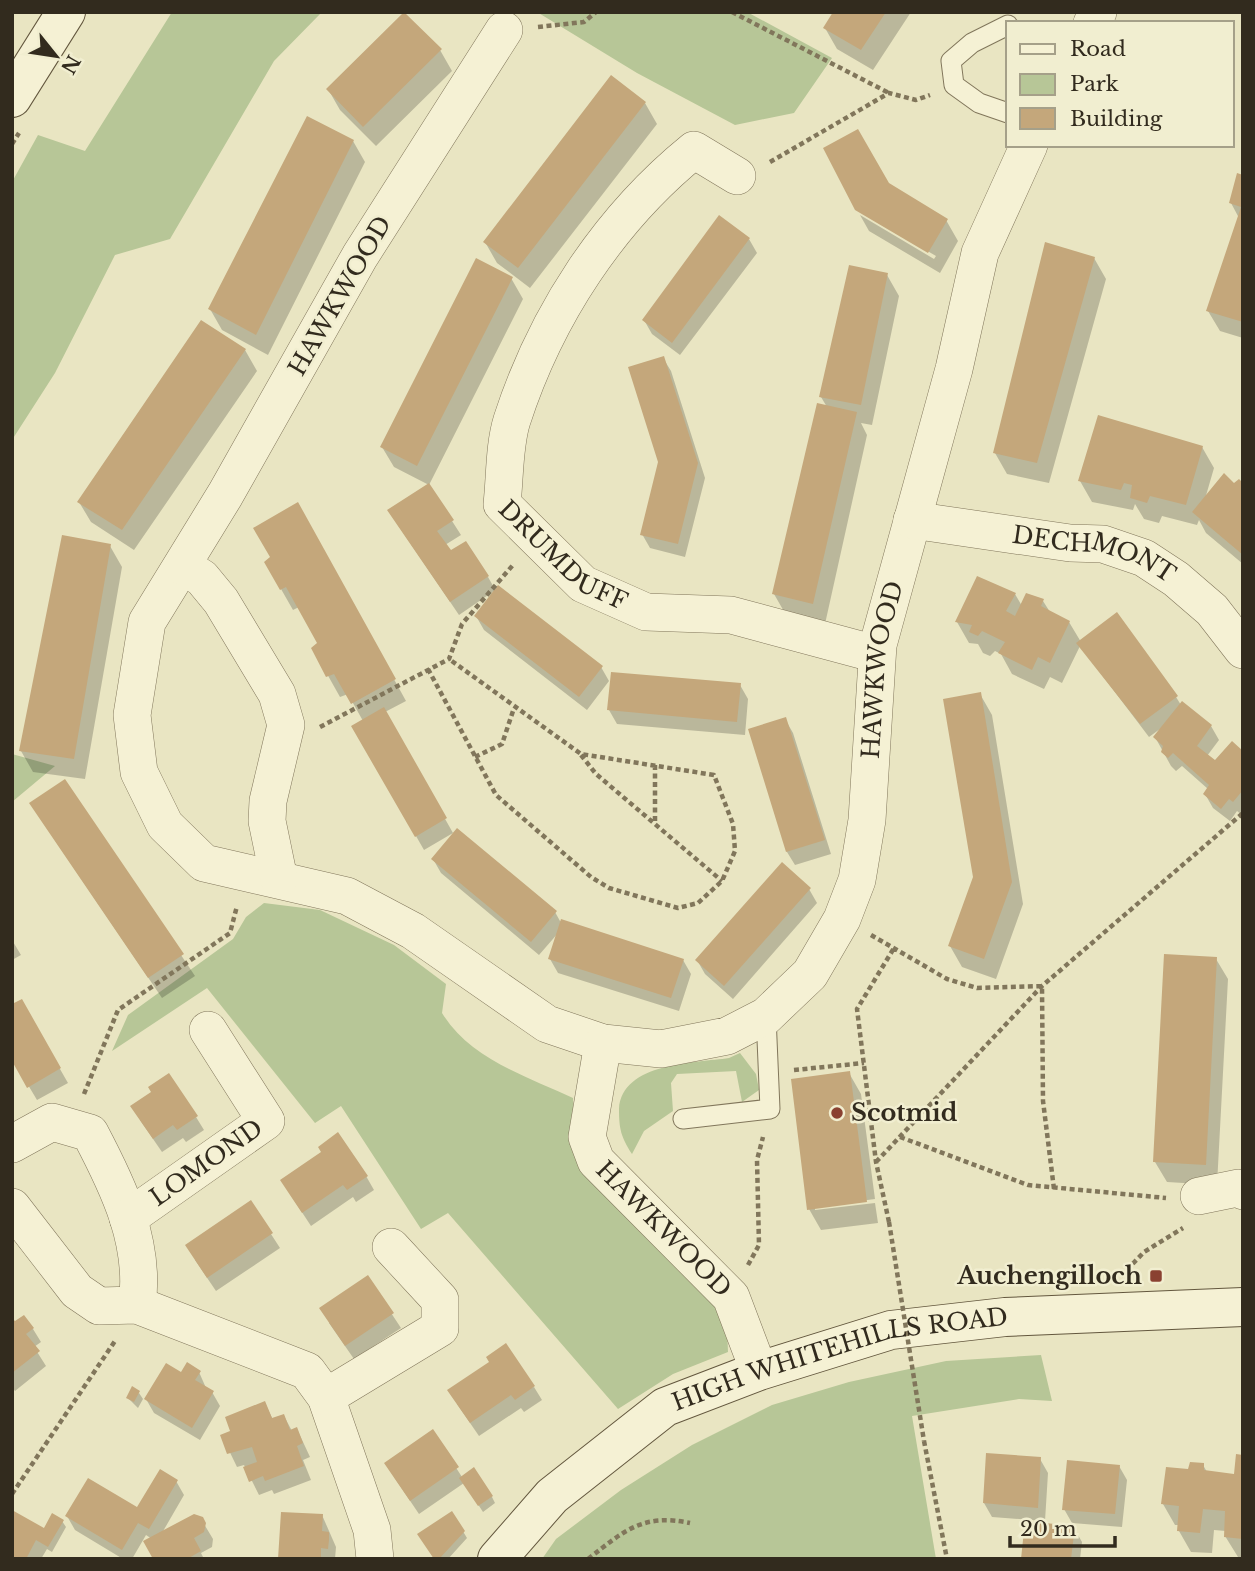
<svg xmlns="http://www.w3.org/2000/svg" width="1255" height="1571" viewBox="0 0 1255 1571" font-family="'Libre Baskerville',serif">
<rect width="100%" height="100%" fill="#e9e5c2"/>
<path fill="#b7c697" d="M172 12H322L274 61 170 239 115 255 55 373 12 440V182L38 135 85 151Z
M537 12H747L832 58 794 113 735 125 637 73Z
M12 754 55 766 12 802Z
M264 903 320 910 394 945 446 984 442 1013C470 1059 526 1076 573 1098L575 1140 712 1299 727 1327 728 1352 673 1374 618 1409 448 1213 421 1229 341 1106 315 1123 207 988 112 1051 128 1015 233 939 246 917Z
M740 1053 756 1074 759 1090 742 1102 736 1071 677 1074 671 1083 673 1111 644 1131 632 1154C621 1137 619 1129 619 1109 622 1062 696 1063 729 1058Z
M1041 1355 1052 1401 1019 1399 912 1416 936 1559H542L556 1539 621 1490 692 1445 772 1405 849 1382 946 1361Z"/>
<path fill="#0003" d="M835 12H911L873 70 837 49 825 28Z
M440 50 452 71 376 146 340 110 328 89Z
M645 103 657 124 530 288 497 263 485 242Z
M353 141 365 162 268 355 222 330 210 309Z
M1243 177V338L1220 331 1208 311 1239 218 1231 203Z
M888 184 946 220 958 241 940 273 869 231 860 215 934 259 936 256 856 209Z
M749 239 757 253 680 355 652 334 644 320Z
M1094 258 1106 279 1049 483 1007 474 995 453Z
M887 275 899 296 872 425 861 423 867 435 825 624 786 615 774 594 827 407 821 397Z
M511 278 523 299 429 485 461 535 445 545 450 552 488 577 496 591 601 667 609 681 587 710 484 630 476 616 494 591 459 615 398 525 429 485 394 467 382 447Z
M245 350 257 371 134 550 91 522 79 502Z
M663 358 671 371 705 478 685 557 650 548 642 534 660 462Z
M1202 447 1214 468 1205 499 1243 485V564L1206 533 1199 520 1197 525 1162 516 1159 523 1144 519 1135 504 1133 510 1092 502 1080 481Z
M309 525 406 701 385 712 453 833 424 850 353 726 363 721 348 694 340 697 313 649 320 644 299 607 293 610 281 589Z
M110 546 122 567 85 779 33 772 21 751Z
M1015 594 1022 606 1043 601 1050 612 1069 622 1081 642 1176 697 1181 705 1211 726 1219 740 1207 756 1215 762 1243 753 1242 815 1237 811 1230 821 1213 808 1205 794 1208 789 1182 766 1176 771 1171 766 1155 737 1160 729 1149 737 1080 646 1062 683 1050 677 1044 689 1012 674 1001 654 995 651 990 656 983 653 978 644 969 643 957 622Z
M740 685 748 699 745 735 617 724 609 710Z
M980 694 992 715 1023 904 996 979 962 967 950 946 974 877Z
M785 719 793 733 831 854 795 865 787 852Z
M65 781 195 976 162 998 44 824Z
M433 859 555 912 560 921 683 960 691 974 679 1011 558 973 550 959 559 932 539 955 441 873Z
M809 889 817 903 733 999 705 974 697 960Z
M12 940 21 955 12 960Z
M1216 959 1228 979 1217 1185 1167 1182 1155 1162Z
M21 1001 68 1083 37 1100 12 1058Z
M849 1073 861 1094 875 1199 815 1207V1210L875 1203 878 1223 821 1230 809 1209Z
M196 1117 204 1130 186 1142 183 1138 162 1152 140 1120Z
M366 1176 374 1190 356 1202 353 1197 311 1226 290 1194Z
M251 1203 280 1248 216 1291 195 1260Z
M368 1278 401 1328 354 1359 329 1323Z
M12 1315V1321L33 1329 41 1342 34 1347 46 1366 15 1391 12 1387Z
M199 1372 206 1388 212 1392 220 1406 200 1440 154 1413 146 1399 181 1374Z
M534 1387 542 1400 524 1412 521 1408 479 1436 457 1404Z
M139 1393 143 1399 138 1408 128 1398Z
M265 1403 273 1420 284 1416 292 1431 297 1429 310 1457 303 1460 311 1480 274 1494 272 1490 259 1495 244 1465 237 1467 222 1436 233 1432Z
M433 1432 462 1477 492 1497 495 1503 483 1512 464 1483 419 1514 394 1477Z
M1243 1457V1558L1238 1557 1225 1536 1226 1531 1214 1530 1212 1553 1191 1552 1179 1531V1525H1175L1163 1504 1189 1471 1203 1465 1207 1472 1235 1476Z
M1040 1459 1048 1473 1045 1521 992 1517 984 1503Z
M1119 1466 1127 1480 1122 1527 1072 1523 1064 1509Z
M176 1481 184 1495 162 1533 201 1519 213 1539 212 1547 201 1553 204 1559H155L152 1539 146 1535 132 1559H123L75 1530 67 1516 138 1510Z
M452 1513 467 1538 448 1559H436Z
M322 1515 336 1547 335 1559H280Z
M62 1521 66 1527 52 1552 47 1549 41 1559H12L44 1531Z
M1074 1528 1082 1542 1080 1559H1023Z"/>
<path fill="#c4a77b" d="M404 12 442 49 363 127 326 89Z
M833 12H886L861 50 823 28Z
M611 75 646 102 518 268 483 242Z
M307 116 354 140 256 335 208 309Z
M858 129 889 183 948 219 928 253 855 210 823 148Z
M1237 173 1243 175V322L1206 311 1241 207 1229 203Z
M719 215 750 238 672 343 642 320Z
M1045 242 1095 257 1037 463 993 453Z
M476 258 513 277 417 466 380 447Z
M849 265 888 273 861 405 819 397Z
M201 320 246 349 122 530 77 502Z
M664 356 698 463 678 544 640 535 658 462 628 367Z
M817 403 857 412 813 604 772 594Z
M1098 415 1203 446 1186 505 1150 496 1147 503 1130 498 1132 485 1124 483 1121 490 1078 481Z
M1224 473 1234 483 1239 479 1243 483V555L1192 512Z
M429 483 454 520 437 531 451 550 466 541 489 576 450 602 387 510Z
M298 502 396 679 351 704 334 674 326 677 311 648 317 643 286 587 280 590 264 562 270 557 253 528Z
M62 535 111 544 74 759 19 751Z
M977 576 1016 593 1006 611 1015 616 1026 593 1044 599 1041 606 1070 621 1050 663 1038 657 1032 670 998 653 1005 642 982 631 978 636 969 632 972 625 955 622Z
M498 585 603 666 579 697 474 616Z
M1117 612 1178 696 1140 724 1076 643Z
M611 672 741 683 737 722 607 710Z
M981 692 1012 882 984 959 948 946 973 877 943 699Z
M1182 701 1212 725 1197 746 1215 760 1232 741 1243 751V790L1233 802 1229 799 1221 809 1203 794 1209 785 1173 753 1168 758 1161 752 1163 746 1153 737Z
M384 707 447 818 415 837 351 726Z
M786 717 825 840 786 852 748 729Z
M65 779 184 954 148 978 29 803Z
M457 828 557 911 531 942 431 859Z
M782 862 811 888 724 986 695 960Z
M561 919 684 959 671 998 548 959Z
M1164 954 1217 957 1206 1165 1153 1162Z
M22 999 61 1068 27 1088 12 1061V1004Z
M850 1071 867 1202 807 1210 791 1079Z
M169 1073 198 1116 177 1130 173 1125 153 1139 130 1106 151 1092 148 1087Z
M338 1132 368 1176 347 1190 343 1185 302 1213 280 1180 321 1152 318 1147Z
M251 1200 273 1233 207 1278 185 1245Z
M368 1275 394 1313 345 1346 319 1308Z
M24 1315 34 1328 26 1334 40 1351 12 1373V1318L15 1321Z
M506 1343 535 1386 515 1400 511 1395 470 1423 447 1390 489 1362 486 1357Z
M187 1362 201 1371 195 1380 214 1391 192 1428 144 1399 166 1363 181 1372Z
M132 1386 140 1391 134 1402 126 1398Z
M265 1401 272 1418 284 1414 290 1430 297 1427 303 1443 297 1446 304 1466 265 1481 263 1476 249 1482 243 1467 257 1462 252 1447 227 1454 220 1435 230 1431 225 1417Z
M433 1429 459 1467 410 1501 384 1463Z
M986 1453 1041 1457 1038 1508 983 1503Z
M1236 1454 1243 1455V1539L1224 1537 1225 1511 1203 1509 1200 1533 1177 1531 1179 1506 1161 1504 1166 1467 1188 1469 1190 1462 1204 1463V1470L1234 1474Z
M1067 1460 1120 1465 1115 1514 1062 1510Z
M474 1467 493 1496 478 1506 459 1478Z
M160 1469 178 1480 149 1529 138 1523 122 1550 65 1516 88 1478 137 1507Z
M12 1510 44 1528 52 1513 64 1520 48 1547 36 1540 26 1559H12Z
M452 1511 465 1531 439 1559H434L417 1534Z
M281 1512 323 1514 322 1531 329 1532V1540L328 1549 321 1548V1559H278Z
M194 1514 203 1517 206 1523 204 1532 194 1538 201 1551 187 1559H153L143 1541Z
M1025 1521 1075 1526 1071 1559H1021Z"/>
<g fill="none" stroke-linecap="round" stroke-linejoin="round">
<g stroke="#81765b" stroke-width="21">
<path id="lane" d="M1008 25 972 43 951 61 954 85 979 103 1008 113
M683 1119 770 1109 766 1016"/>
</g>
<g stroke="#81765b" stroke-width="38">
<g id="street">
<path d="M1092 23 1098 12"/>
<path id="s1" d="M504 30 360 256 225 495 147 622 132 715 139 772 165 825 204 863 347 896 413 931 547 1024 603 1043 661 1049 727 1036 766 1016 810 974 842 919 857 880 867 820 878 645 954 369 980 253 1029 145"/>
<path id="s2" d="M737 176 694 150C609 219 546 315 512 420 504 445 505 478 502 504L583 584 646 612 731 615 876 654"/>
<path id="s3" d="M912 520 1070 543 1103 544 1144 558 1176 579 1212 610 1243 650"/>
<path d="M183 566 202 578 221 601 277 694 286 725 268 801 267 821 279 879"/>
<path id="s4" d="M603 1043 587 1137 596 1161 731 1297 759 1371"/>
<path d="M12 1144 52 1122 90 1133C118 1186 146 1243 137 1305"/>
<path d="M1199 1196 1238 1188 1243 1191"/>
<path d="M12 1207 77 1291 99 1306 137 1305 307 1371 326 1397 372 1530 375 1559"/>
<path id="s5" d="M128 1218 266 1121 208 1030"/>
<path d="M326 1397 440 1328V1300L391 1247"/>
</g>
</g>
<g stroke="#63573e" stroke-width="40">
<g id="secondary">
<path d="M12 98 66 12"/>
<path id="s6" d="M497 1559 552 1496 665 1407 759 1371 891 1330 1005 1317 1243 1307"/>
</g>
</g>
<path stroke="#81765b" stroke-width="4.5" stroke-dasharray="5 3.5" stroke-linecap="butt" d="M732 12 889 93
M538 27 584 22 596 12
M12 144 19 133
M770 162 889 93 916 100 930 95
M428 669 496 795 591 877 609 888 678 908 698 903 722 881 735 851 733 824 714 775 581 754 449 659
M320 727 449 659 462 624 513 565
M581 755 596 774 722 881
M475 757 502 744 514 708
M655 765V822
M871 935 947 979 977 988 1042 986 1043 1101 1054 1189
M794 1070 864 1063
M84 1094 118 1010 230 933 237 906
M900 1137 1028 1185 1166 1198
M876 1162 1042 986 1243 813
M889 1222 876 1162 857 1009 894 948
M748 1265 759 1245 757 1160 763 1137
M1121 1276 1144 1252 1183 1228
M924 1441 947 1559
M12 1494 115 1341
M588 1559C624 1531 643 1513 690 1523"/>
<use href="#lane" stroke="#f5f1d4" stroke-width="19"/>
<use href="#street" stroke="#f5f1d4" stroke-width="37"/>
<use href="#secondary" stroke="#f5f1d4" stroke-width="38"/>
<path stroke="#81765b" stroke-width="4.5" stroke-dasharray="5 3.5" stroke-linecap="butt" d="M889 1222 924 1441"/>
</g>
<g fill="#8a4131" stroke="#f1eed0" stroke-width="2.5">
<circle cx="837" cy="1113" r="7"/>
<rect x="1149" y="1269" width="14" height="14" rx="3.5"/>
</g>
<g text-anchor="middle" stroke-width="5" stroke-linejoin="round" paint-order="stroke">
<g font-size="24" fill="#322b1e" stroke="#f1eed0">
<text transform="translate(340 296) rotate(-60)" y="8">HAWKWOOD</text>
<text dy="8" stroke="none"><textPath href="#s2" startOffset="546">DRUMDUFF</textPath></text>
<text dy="8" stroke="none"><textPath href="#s3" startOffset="186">DECHMONT</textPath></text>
<text dy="8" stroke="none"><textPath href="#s1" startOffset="1948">HAWKWOOD</textPath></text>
<text dy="8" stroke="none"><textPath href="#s5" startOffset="96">LOMOND</textPath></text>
<text dy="8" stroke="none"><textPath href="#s4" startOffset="217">HAWKWOOD</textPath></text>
<text dy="8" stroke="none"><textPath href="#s6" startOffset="410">HIGH WHITEHILLS ROAD</textPath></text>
</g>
<g font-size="24" font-weight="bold" fill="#322b1e" stroke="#f1eed0" text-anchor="start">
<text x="851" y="1121">Scotmid</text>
<text x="1142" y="1284" text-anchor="end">Auchengilloch</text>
</g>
</g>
<rect width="1255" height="1571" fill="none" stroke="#322b1e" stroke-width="28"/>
<rect x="1006" y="21" width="228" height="126" fill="#f1eed0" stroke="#a5a089" stroke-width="2"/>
<rect x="1020" y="44" width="35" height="10" fill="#f5f1d4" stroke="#a5a089" stroke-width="2"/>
<text x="1070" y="56" font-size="21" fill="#322b1e">Road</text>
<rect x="1020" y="74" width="35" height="21" fill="#b7c697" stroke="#a5a089" stroke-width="2"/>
<text x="1070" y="91" font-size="21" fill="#322b1e">Park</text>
<rect x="1020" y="108" width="35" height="21" fill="#c4a77b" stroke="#a5a089" stroke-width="2"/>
<text x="1070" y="126" font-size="21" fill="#322b1e">Building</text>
<g transform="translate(56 56) rotate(120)" stroke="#f1eed0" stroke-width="5" paint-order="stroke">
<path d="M0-5L12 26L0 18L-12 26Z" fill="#322b1e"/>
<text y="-10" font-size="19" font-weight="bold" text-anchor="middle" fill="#322b1e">N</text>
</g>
<path d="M1010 1536v10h105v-10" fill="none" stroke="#322b1e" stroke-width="3.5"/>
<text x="1020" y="1536" font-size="21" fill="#322b1e" stroke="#f1eed0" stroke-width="5" paint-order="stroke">20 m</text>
</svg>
